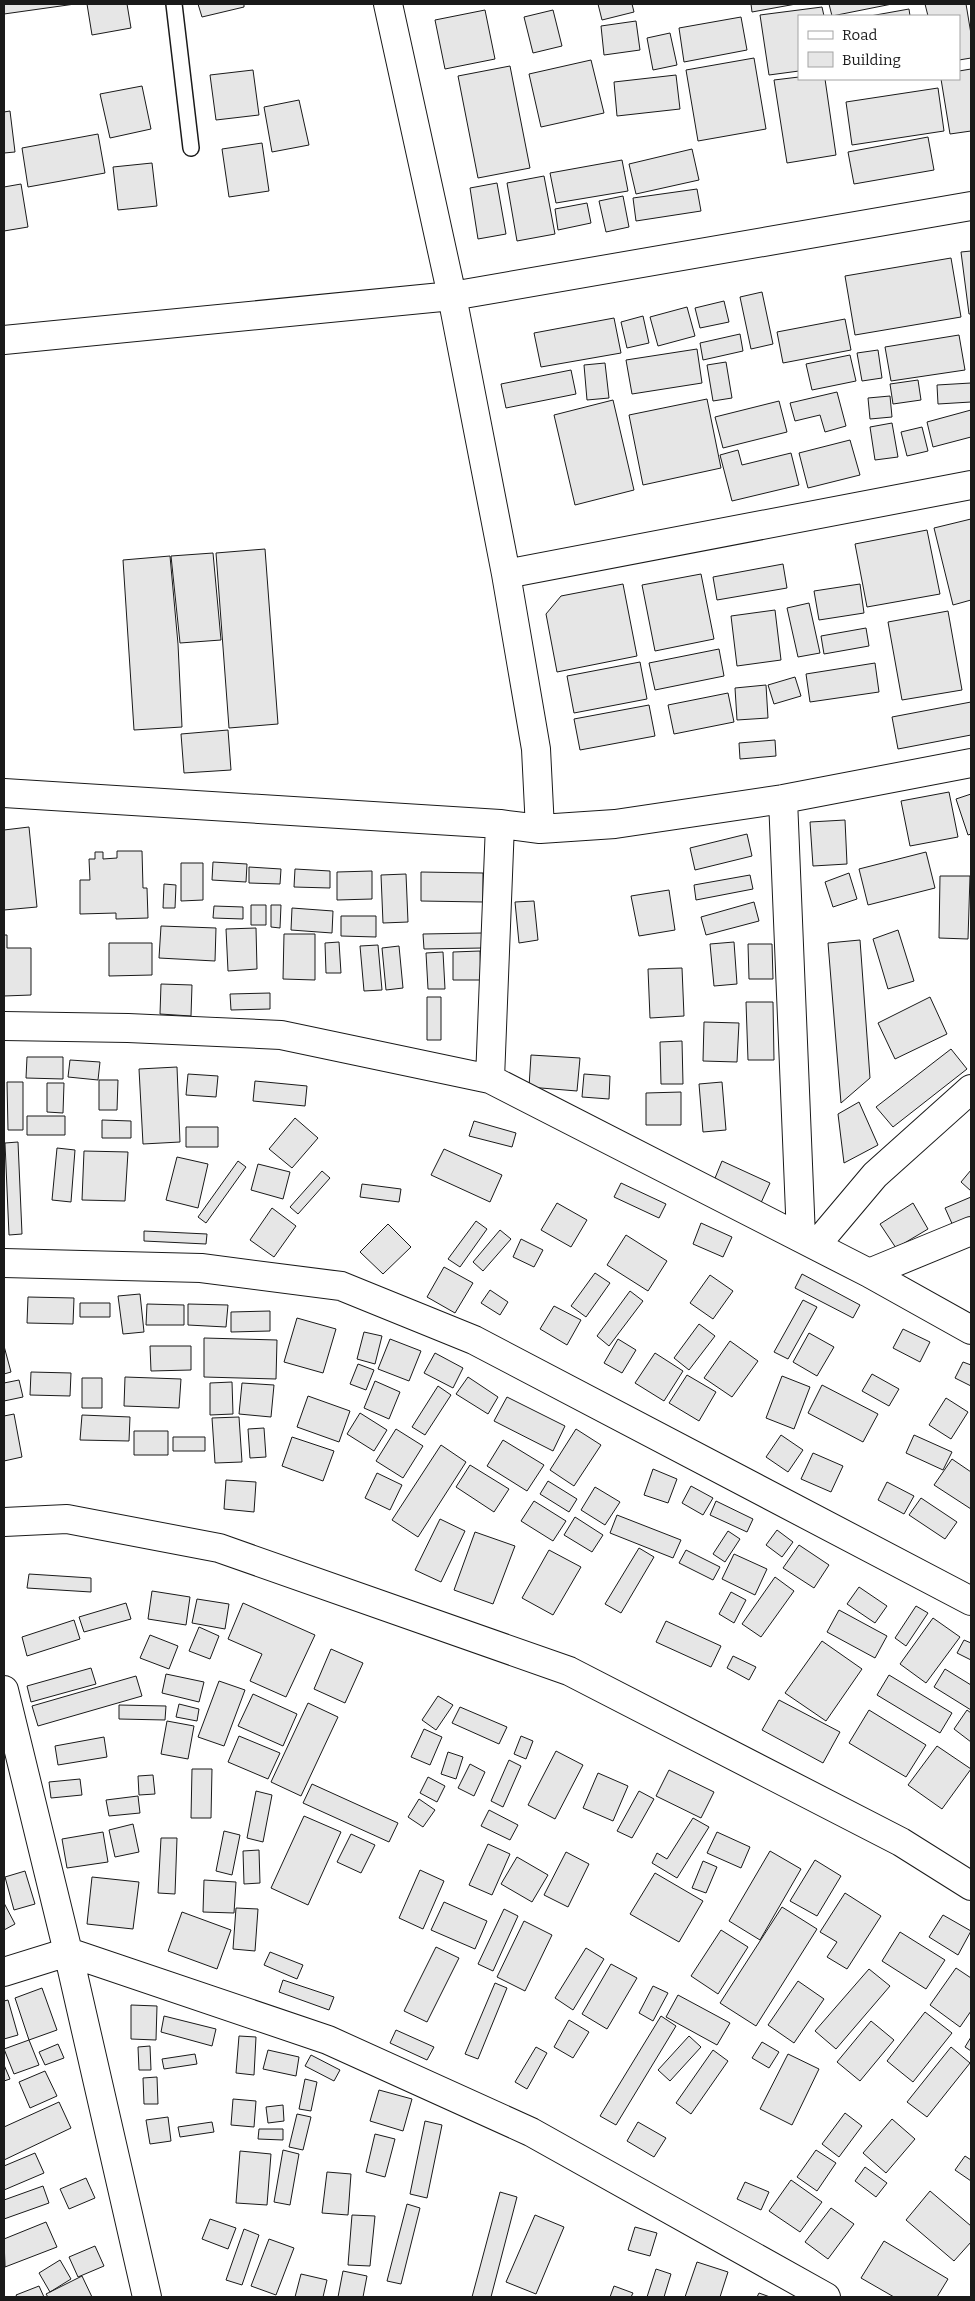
<svg xmlns="http://www.w3.org/2000/svg" width="975" height="2301" viewBox="0 0 975 2301" font-family="Bitter,serif">
<rect width="100%" height="100%" fill="#fff"/>
<path fill="#e6e6e6" stroke="#1a1a1a" d="M4 4H75L4 14Z
M87 4H127L131 28 92 35Z
M198 4H244V7L202 17Z
M598 4H632L634 12 602 20Z
M751 4H796L752 12Z
M829 4H892L832 16Z
M925 4H966L971 34V58L959 60V16H928Z
M822 7 824 16H799V71L769 75 760 15Z
M909 9 910 16H870Z
M485 10 495 59 445 69 435 20Z
M553 10 562 46 533 53 524 17Z
M741 17 747 50 684 62 679 28Z
M636 21 640 50 604 55 601 26Z
M670 33 677 65 653 70 647 38Z
M754 58 766 129 698 141 686 70Z
M591 60 604 113 541 127 529 74Z
M510 66 530 168 478 178 458 76Z
M971 69V131L950 134 941 79H959V71Z
M253 70 259 115 216 120 210 75Z
M676 75 680 109 617 116 614 82Z
M799 77V79H825L836 155 787 163 774 80Z
M142 86 151 129 110 138 100 94Z
M938 88 944 131 852 145 846 102Z
M299 100 309 145 272 152 264 107Z
M10 111 15 152 4 153V112Z
M98 134 105 173 28 187 22 148Z
M928 137 934 170 854 184 848 152Z
M262 143 269 191 229 197 222 149Z
M692 149 699 180 636 194 629 164Z
M622 160 628 191 556 203 550 173Z
M152 163 157 206 118 210 113 167Z
M544 176 555 234 517 241 507 183Z
M497 183 506 234 478 239 470 188Z
M21 184 28 227 4 231V187Z
M697 189 701 211 636 221 633 198Z
M623 196 629 227 606 232 599 201Z
M587 203 591 223 558 230 555 209Z
M971 251V314H969L961 252Z
M951 258 961 317 855 335 845 276Z
M762 292 773 344 751 349 740 297Z
M724 301 729 322 700 328 695 308Z
M687 307 695 336 658 346 650 317Z
M643 316 649 343 627 348 621 322Z
M614 318 621 353 541 367 534 333Z
M845 319 851 350 783 363 777 332Z
M740 334 743 351 703 360 700 343Z
M959 335 965 370 891 381 885 347Z
M697 349 702 383 632 394 626 360Z
M878 350 882 378 862 381 857 353Z
M850 355 856 381 812 390 806 364Z
M726 362 732 398 713 401 707 365Z
M605 363 609 398 587 400 584 365Z
M571 370 576 394 506 408 501 384Z
M918 380 921 400 893 404 890 384Z
M971 383V402L938 404 937 385Z
M837 392 846 426 825 432 820 415 795 421 790 403Z
M890 396 892 417 870 419 868 398Z
M707 399 721 468 643 485 629 415Z
M613 400 634 490 575 505 554 415Z
M779 401 787 432 723 448 715 417Z
M971 410V437L933 447 927 422Z
M892 423 898 457 875 460 870 427Z
M922 427 928 451 907 456 901 432Z
M850 440 860 475 808 488 799 453Z
M738 450 742 465 791 453 799 485 732 501 720 455Z
M971 519V600L953 605 934 528Z
M927 530 940 594 867 607 855 544Z
M265 549 278 724 229 728 216 553Z
M213 553 221 640 180 643 171 556Z
M170 556 178 644 182 727 134 730 123 560Z
M783 564 787 588 717 600 713 577Z
M701 574 714 639 655 651 642 585Z
M623 584 637 656 557 672 546 614 561 596Z
M860 584 864 613 819 620 814 591Z
M809 603 820 653 798 657 787 608Z
M775 610 781 660 737 666 731 616Z
M948 611 962 690 902 700 888 622Z
M866 628 869 646 824 654 821 636Z
M719 649 724 676 655 690 649 663Z
M640 662 647 699 574 713 567 676Z
M875 663 879 692 810 702 806 674Z
M795 677 801 696 774 704 768 685Z
M766 685 768 718 737 720 735 688Z
M728 693 734 722 674 734 668 705Z
M971 702V735L898 749 892 717Z
M649 705 655 736 580 750 574 719Z
M228 730 231 770 184 773 181 734Z
M775 740 776 756 740 759 739 743Z
M949 792 958 837 910 846 901 801Z
M971 794V834L968 835 956 799Z
M845 820 847 864 813 866 810 822Z
M29 827 37 907 4 910V830Z
M747 834 752 856 695 870 690 848Z
M117 851H142L143 888H147L148 918 116 919V913L80 914V880H90L89 859H95V852H103V859L117 858Z
M926 852 935 888 868 905 859 869Z
M213 862 247 864 246 882 212 880Z
M181 863H203V900L181 901Z
M249 867 281 869 280 884 249 883Z
M295 869 330 871V888L294 887Z
M372 871V899L337 900V872Z
M421 872 483 873V902L421 901Z
M849 873 857 899 833 907 825 882Z
M406 874 408 922 383 923 381 875Z
M750 875 753 889 696 900 694 885Z
M940 876H970L968 939 939 938Z
M164 884 176 885 175 908H163Z
M669 890 675 930 639 936 631 896Z
M534 901 538 940 519 943 515 902Z
M754 902 759 921 706 935 701 917Z
M251 905H266V925H251Z
M271 905H281L280 928 271 927Z
M214 906 243 907V919L213 918Z
M292 908 333 911 332 933 291 930Z
M341 916H376V937L341 936Z
M161 926 216 928 215 961 159 958Z
M256 928 257 969 228 971 226 929Z
M898 930 914 981 888 989 873 939Z
M482 933V948L424 949 423 934Z
M284 934H315V980L283 979Z
M4 935H7V948H31V995L4 996Z
M860 940 870 1078 841 1103 828 943Z
M339 942 341 973H326L325 943Z
M734 942 737 984 714 986 710 944Z
M109 943H152V975L109 976Z
M748 944H772L773 979H749Z
M378 945 382 990 364 991 360 946Z
M399 946 403 988 386 990 382 948Z
M480 951 481 980H453V952Z
M443 952 445 989H428L426 953Z
M682 968 684 1016 650 1018 648 969Z
M161 984 192 985 191 1016 160 1014Z
M270 993V1009L231 1010 230 994Z
M427 997H441V1040H427Z
M930 997 947 1034 895 1059 878 1023Z
M746 1002H773L774 1060H748Z
M704 1022 739 1023 737 1062 703 1061Z
M682 1041 683 1084H661L660 1042Z
M951 1049 967 1069 893 1127 876 1107Z
M531 1055 580 1058 577 1091 529 1087Z
M27 1057H63V1079L26 1078Z
M70 1060 100 1062 98 1080 68 1077Z
M177 1067 180 1142 143 1144 139 1069Z
M188 1074 218 1076 216 1097 186 1095Z
M584 1074 610 1076 609 1099 582 1097Z
M99 1080H118L117 1110H99Z
M255 1081 307 1086 305 1106 253 1101Z
M7 1082H23V1130H8Z
M722 1082 726 1130 703 1132 699 1084Z
M47 1083H64L63 1113 47 1112Z
M681 1092V1125H646V1093Z
M859 1102 878 1145 844 1163 838 1114Z
M27 1116H65V1135H27Z
M295 1118 318 1138 292 1168 269 1149Z
M102 1120 131 1121V1138H102Z
M474 1121 516 1133 512 1147 469 1136Z
M186 1127H218V1147H186Z
M18 1142 22 1234 9 1235 5 1143Z
M57 1148 75 1150 71 1202 52 1200Z
M444 1149 502 1175 490 1202 431 1175Z
M84 1151 128 1152 125 1201 82 1200Z
M177 1157 208 1164 198 1208 166 1200Z
M238 1161 246 1167 206 1223 198 1217Z
M722 1161 770 1183 760 1205 713 1183Z
M258 1164 290 1172 283 1199 251 1190Z
M971 1170V1191L961 1182Z
M322 1171 330 1178 298 1214 290 1207Z
M621 1183 666 1204 659 1218 614 1197Z
M362 1184 401 1189 399 1202 360 1197Z
M971 1197V1221L954 1228 945 1208Z
M557 1203 587 1220 571 1247 541 1230Z
M913 1203 928 1229 896 1248 880 1224Z
M272 1208 296 1226 274 1257 250 1240Z
M476 1221 487 1229 460 1267 448 1259Z
M701 1223 732 1237 723 1257 693 1244Z
M388 1224 411 1247 383 1274 360 1252Z
M500 1230 511 1239 483 1271 473 1262Z
M144 1231 207 1234 206 1244 144 1241Z
M626 1235 667 1261 648 1291 607 1265Z
M521 1239 543 1250 534 1267 513 1257Z
M444 1267 473 1283 455 1313 427 1297Z
M595 1273 610 1283 586 1317 571 1306Z
M802 1274 860 1305 853 1318 795 1288Z
M710 1275 733 1291 713 1319 690 1303Z
M490 1290 508 1302 500 1315 481 1303Z
M630 1291 643 1301 609 1346 597 1336Z
M140 1294 144 1332 123 1334 118 1296Z
M28 1297 74 1298 73 1324 27 1323Z
M803 1300 817 1307 788 1359 774 1352Z
M80 1303H110V1317H80Z
M147 1304 184 1305V1325H146Z
M188 1304 228 1305 226 1327 188 1325Z
M554 1306 581 1320 567 1345 540 1329Z
M270 1311V1331L231 1332V1312Z
M297 1318 336 1329 323 1373 284 1362Z
M699 1324 715 1336 689 1370 674 1358Z
M903 1329 930 1342 920 1362 893 1348Z
M364 1332 382 1336 375 1364 357 1359Z
M809 1333 834 1347 817 1376 793 1362Z
M204 1338 277 1340 276 1379 204 1377Z
M390 1339 421 1351 409 1381 378 1369Z
M618 1339 636 1350 622 1373 604 1363Z
M730 1341 758 1361 732 1397 704 1378Z
M4 1346 11 1372 4 1374Z
M150 1346H191V1370L151 1371Z
M435 1353 463 1368 453 1388 424 1373Z
M655 1353 683 1371 664 1401 635 1383Z
M963 1362 971 1365V1386L955 1378Z
M358 1364 374 1370 366 1390 350 1384Z
M31 1372 71 1373 70 1396 30 1395Z
M872 1374 899 1389 889 1406 862 1391Z
M687 1375 716 1392 699 1421 669 1403Z
M782 1376 810 1387 794 1429 766 1418Z
M125 1377 181 1379 179 1408 124 1406Z
M468 1377 498 1397 488 1414 456 1394Z
M82 1378H102V1408H82Z
M19 1380 23 1397 4 1401V1383Z
M375 1381 400 1392 389 1419 364 1408Z
M232 1382 233 1414 210 1415V1383Z
M242 1383 274 1385 271 1417 239 1414Z
M822 1385 878 1414 863 1442 808 1413Z
M438 1386 451 1395 425 1435 412 1427Z
M308 1396 350 1411 339 1442 297 1427Z
M507 1397 565 1426 553 1451 494 1421Z
M946 1398 968 1412 951 1439 929 1425Z
M360 1413 387 1430 374 1451 347 1434Z
M14 1414 22 1457 4 1461V1416Z
M82 1415 130 1417 129 1441 80 1440Z
M239 1417 242 1462 215 1463 212 1418Z
M264 1428 266 1457 250 1458 248 1429Z
M396 1429 423 1446 403 1478 376 1461Z
M576 1429 601 1445 574 1486 550 1470Z
M134 1431H168V1455H134Z
M781 1435 803 1450 788 1472 766 1457Z
M914 1435 952 1452 943 1470 906 1453Z
M173 1437H205V1451H173Z
M292 1437 334 1451 323 1481 282 1466Z
M503 1440 544 1465 527 1491 487 1466Z
M441 1445 466 1462 418 1537 392 1520Z
M813 1453 843 1466 831 1492 801 1479Z
M952 1459 971 1472V1509L934 1485Z
M470 1465 509 1489 494 1512 456 1487Z
M653 1469 677 1479 668 1503 644 1495Z
M377 1473 402 1485 390 1510 365 1498Z
M226 1480 256 1482 254 1512 224 1509Z
M548 1481 577 1499 569 1512 540 1494Z
M887 1482 914 1496 904 1514 878 1500Z
M691 1486 713 1498 703 1515 682 1503Z
M595 1487 620 1502 605 1525 581 1510Z
M921 1498 957 1522 945 1539 909 1515Z
M534 1501 566 1521 553 1541 521 1521Z
M716 1501 753 1519 747 1532 710 1515Z
M617 1515 681 1540 673 1558 610 1533Z
M575 1517 603 1535 592 1552 564 1535Z
M440 1519 465 1531 441 1582 415 1570Z
M777 1530 793 1542 782 1557 766 1545Z
M728 1531 740 1539 725 1562 713 1554Z
M475 1532 515 1546 493 1604 454 1590Z
M799 1545 829 1565 814 1588 783 1568Z
M639 1548 654 1557 621 1613 605 1604Z
M549 1550 581 1567 553 1615 522 1598Z
M686 1550 720 1567 713 1580 679 1563Z
M734 1554 767 1569 755 1595 722 1579Z
M29 1574 91 1578V1592L27 1588Z
M775 1577 794 1591 761 1637 742 1624Z
M859 1587 887 1606 875 1623 847 1604Z
M152 1591 190 1597 186 1625 148 1619Z
M731 1592 746 1600 734 1623 719 1614Z
M197 1599 229 1604 225 1629 192 1623Z
M126 1603 131 1619 84 1632 79 1617Z
M243 1603 315 1635 286 1697 250 1681 262 1654 228 1639Z
M916 1606 928 1613 906 1646 895 1638Z
M839 1610 887 1636 875 1658 827 1632Z
M933 1618 960 1637 926 1683 900 1664Z
M74 1620 80 1639 27 1656 22 1637Z
M666 1621 721 1646 711 1667 656 1642Z
M199 1627 219 1636 210 1659 189 1651Z
M150 1635 178 1646 169 1669 140 1658Z
M964 1640 971 1643V1660L957 1653Z
M822 1641 862 1669 826 1721 785 1693Z
M331 1649 363 1663 345 1703 314 1689Z
M733 1656 756 1667 749 1680 727 1668Z
M91 1668 96 1684 31 1702 27 1686Z
M945 1669 971 1685V1710L934 1687Z
M166 1674 204 1682 199 1702 162 1693Z
M889 1675 952 1713 940 1733 877 1695Z
M136 1676 142 1696 38 1726 32 1706Z
M219 1681 245 1690 224 1746 198 1737Z
M253 1694 297 1714 283 1746 238 1726Z
M438 1696 453 1705 436 1730 422 1720Z
M779 1700 840 1732 823 1763 762 1730Z
M308 1703 338 1717 301 1796 271 1782Z
M179 1704 199 1709 197 1721 176 1717Z
M119 1705 166 1706 165 1720 119 1719Z
M460 1707 507 1727 499 1744 452 1723Z
M869 1710 926 1745 906 1777 849 1743Z
M967 1710 971 1713V1742L954 1729Z
M167 1721 194 1726 188 1759 161 1754Z
M424 1729 442 1737 430 1765 411 1757Z
M239 1736 280 1753 268 1779 228 1762Z
M521 1736 533 1741 526 1759 514 1754Z
M104 1737 107 1757 58 1765 55 1746Z
M937 1746 971 1769 942 1809 908 1785Z
M556 1751 583 1765 555 1819 528 1805Z
M448 1752 463 1757 456 1779 441 1774Z
M509 1760 521 1766 503 1807 491 1801Z
M470 1764 485 1772 474 1796 458 1788Z
M192 1769H212L211 1818H191Z
M669 1770 714 1792 701 1818 656 1796Z
M598 1773 628 1786 613 1821 583 1808Z
M153 1775 155 1794 139 1795 138 1776Z
M428 1777 445 1786 437 1802 420 1793Z
M80 1779 82 1795 51 1798 49 1782Z
M312 1784 398 1823 389 1842 303 1803Z
M256 1791 272 1795 263 1842 247 1838Z
M639 1791 654 1799 632 1838 617 1831Z
M138 1796 140 1813 109 1816 106 1800Z
M419 1799 435 1810 423 1827 408 1817Z
M489 1810 518 1825 510 1840 481 1826Z
M304 1816 341 1832 308 1905 271 1888Z
M693 1818 709 1827 677 1878 652 1863 657 1853 667 1859Z
M133 1824 139 1852 115 1857 109 1830Z
M224 1831 240 1835 232 1875 216 1871Z
M103 1832 108 1862 67 1868 62 1839Z
M717 1832 750 1847 741 1868 707 1853Z
M351 1834 375 1845 361 1873 337 1862Z
M161 1838H177L175 1894 158 1893Z
M488 1844 510 1854 492 1895 469 1885Z
M259 1850 260 1883 244 1884 243 1851Z
M770 1851 801 1869 760 1940 729 1921Z
M566 1852 589 1864 568 1907 544 1895Z
M517 1857 548 1875 532 1902 501 1884Z
M815 1860 841 1876 817 1916 790 1901Z
M703 1861 717 1867 706 1893 692 1888Z
M420 1870 444 1881 423 1929 399 1918Z
M25 1871 35 1904 14 1910 5 1877Z
M655 1873 703 1901 679 1942 630 1914Z
M92 1877 139 1882 133 1929 87 1924Z
M204 1880 236 1882 234 1913 203 1912Z
M845 1893 881 1916 847 1969 827 1957 837 1942 820 1932Z
M444 1902 487 1921 475 1949 431 1930Z
M4 1903 15 1924 4 1930Z
M782 1907 817 1929 756 2026 720 2003Z
M236 1908 258 1909 255 1951 233 1949Z
M504 1909 518 1916 493 1971 478 1964Z
M182 1912 231 1930 217 1969 168 1951Z
M943 1915 971 1931 958 1955 929 1937Z
M524 1921 552 1935 525 1991 497 1977Z
M721 1930 748 1947 718 1994 691 1976Z
M900 1932 945 1960 926 1989 882 1961Z
M436 1947 459 1958 427 2022 404 2011Z
M586 1948 604 1959 573 2010 555 1998Z
M270 1952 303 1965 297 1979 264 1965Z
M611 1964 637 1978 607 2029 582 2014Z
M956 1968 971 1978V2011L960 2027 930 2005Z
M869 1969 890 1986 836 2049 815 2031Z
M283 1980 334 1997 329 2010 279 1992Z
M798 1981 824 1999 794 2043 768 2025Z
M495 1983 507 1988 478 2059 465 2054Z
M653 1986 668 1993 653 2021 639 2013Z
M42 1988 57 2030 29 2040 15 1998Z
M678 1995 730 2023 717 2045 666 2017Z
M8 2000 18 2035 4 2039V2001Z
M131 2005 157 2006 156 2040 131 2039Z
M925 2012 952 2033 913 2082 887 2061Z
M164 2016 216 2029 212 2046 161 2032Z
M661 2016 676 2026 616 2125 600 2116Z
M569 2020 589 2032 573 2058 554 2047Z
M871 2021 894 2040 860 2081 837 2062Z
M396 2030 434 2047 427 2060 390 2043Z
M239 2036 256 2037 254 2075 236 2073Z
M689 2036 701 2047 670 2081 658 2070Z
M971 2037V2051L965 2047Z
M29 2040 39 2065 14 2074 4 2049Z
M762 2042 779 2052 769 2068 752 2058Z
M58 2044 64 2058 45 2065 39 2052Z
M150 2046 151 2070H139L138 2047Z
M536 2047 547 2053 527 2089 515 2082Z
M951 2047 970 2063 927 2117 907 2102Z
M268 2050 299 2057 296 2076 263 2069Z
M713 2050 728 2061 691 2114 676 2103Z
M195 2054 197 2064 164 2069 162 2059Z
M788 2054 819 2069 792 2125 760 2109Z
M311 2055 340 2070 334 2081 305 2066Z
M4 2065 10 2079 4 2081Z
M45 2071 57 2096 30 2108 19 2082Z
M157 2077 158 2104H144L143 2078Z
M305 2079 317 2082 311 2111 299 2109Z
M379 2090 412 2099 403 2131 370 2121Z
M233 2099 256 2101 254 2127 231 2125Z
M59 2102 71 2128 4 2160V2127Z
M283 2105 284 2121 268 2123 266 2107Z
M845 2113 862 2126 839 2157 822 2144Z
M297 2114 311 2117 303 2150 289 2147Z
M168 2117 171 2141 150 2144 146 2120Z
M892 2119 915 2139 886 2173 863 2153Z
M425 2121 442 2125 427 2198 410 2194Z
M212 2122 214 2132 180 2137 178 2127Z
M638 2122 666 2138 654 2157 627 2141Z
M259 2129H283V2140L258 2139Z
M375 2134 395 2139 385 2177 366 2172Z
M283 2150 299 2154 290 2205 274 2202Z
M816 2150 836 2163 817 2191 797 2177Z
M240 2151 271 2154 267 2205 236 2203Z
M35 2153 44 2173 4 2190V2166Z
M965 2156 971 2160V2181L955 2170Z
M865 2167 887 2183 876 2197 855 2181Z
M327 2172 351 2174 348 2215 322 2213Z
M86 2178 95 2198 69 2209 60 2189Z
M791 2180 822 2202 800 2232 769 2211Z
M745 2182 769 2192 761 2210 737 2199Z
M43 2186 49 2203 4 2219V2200Z
M930 2191 971 2226V2242L954 2261 906 2220Z
M500 2192 517 2197 491 2297H472Z
M407 2204 420 2208 401 2284 387 2281Z
M831 2208 854 2224 828 2259 805 2242Z
M352 2215 375 2216 370 2266 348 2265Z
M535 2215 564 2227 536 2294 506 2282Z
M210 2219 236 2228 228 2249 202 2239Z
M46 2222 57 2247 5 2267 4 2239Z
M635 2227 657 2233 650 2256 628 2250Z
M244 2229 259 2235 242 2285 226 2280Z
M269 2239 294 2248 276 2295 251 2286Z
M884 2241 948 2279 937 2297H894L861 2278Z
M95 2246 104 2266 78 2277 69 2257Z
M60 2260 71 2279 50 2292 39 2273Z
M697 2262 728 2272 720 2297H685Z
M656 2269 671 2274 664 2297H647Z
M343 2271 367 2276 363 2297H338Z
M301 2274 327 2280 323 2297H295Z
M82 2276 92 2297H48L46 2294Z
M39 2286 44 2297H17L16 2295Z
M614 2286 633 2293 631 2297H610Z
M759 2293 770 2297H757Z"/>
<g fill="none" stroke-linecap="round" stroke-linejoin="round">
<g stroke="#1a1a1a" stroke-width="18">
<path id="service" d="M174 4 191 148"/>
</g>
<g stroke="#1a1a1a" stroke-width="30">
<path id="minor" d="M388 4 452 296 506 574 536 749 540 829
M4 340 452 296 971 206
M506 574 971 485
M4 793 500 824 540 829 615 824 783 799 971 763
M783 799 801 1237
M4 1026 128 1028 281 1035 490 1079 869 1273 971 1330
M490 1079 500 824
M816 1245 875 1175 971 1089
M4 1263 201 1268 341 1286 474 1340 971 1601
M869 1273 971 1231
M4 1522 67 1519 219 1548 569 1671 901 1842 971 1886
M4 1690 68 1952 147 2297
M4 1972 68 1952 328 2040 531 2132 826 2297"/>
</g>
<use href="#service" stroke="#fff" stroke-width="15"/>
<use href="#minor" stroke="#fff" stroke-width="28"/>
</g>
<rect width="975" height="2301" fill="none" stroke="#1a1a1a" stroke-width="10"/>
<rect x="798" y="15" width="162" height="65" fill="#ffffff" stroke="#a3a3a3"/>
<rect x="808" y="31" width="25" height="8" fill="#ffffff" stroke="#a3a3a3"/>
<text x="842" y="40" font-size="15" fill="#1a1a1a">Road</text>
<rect x="808" y="52" width="25" height="15" fill="#e6e6e6" stroke="#a3a3a3"/>
<text x="842" y="65" font-size="15" fill="#1a1a1a">Building</text>
</svg>
